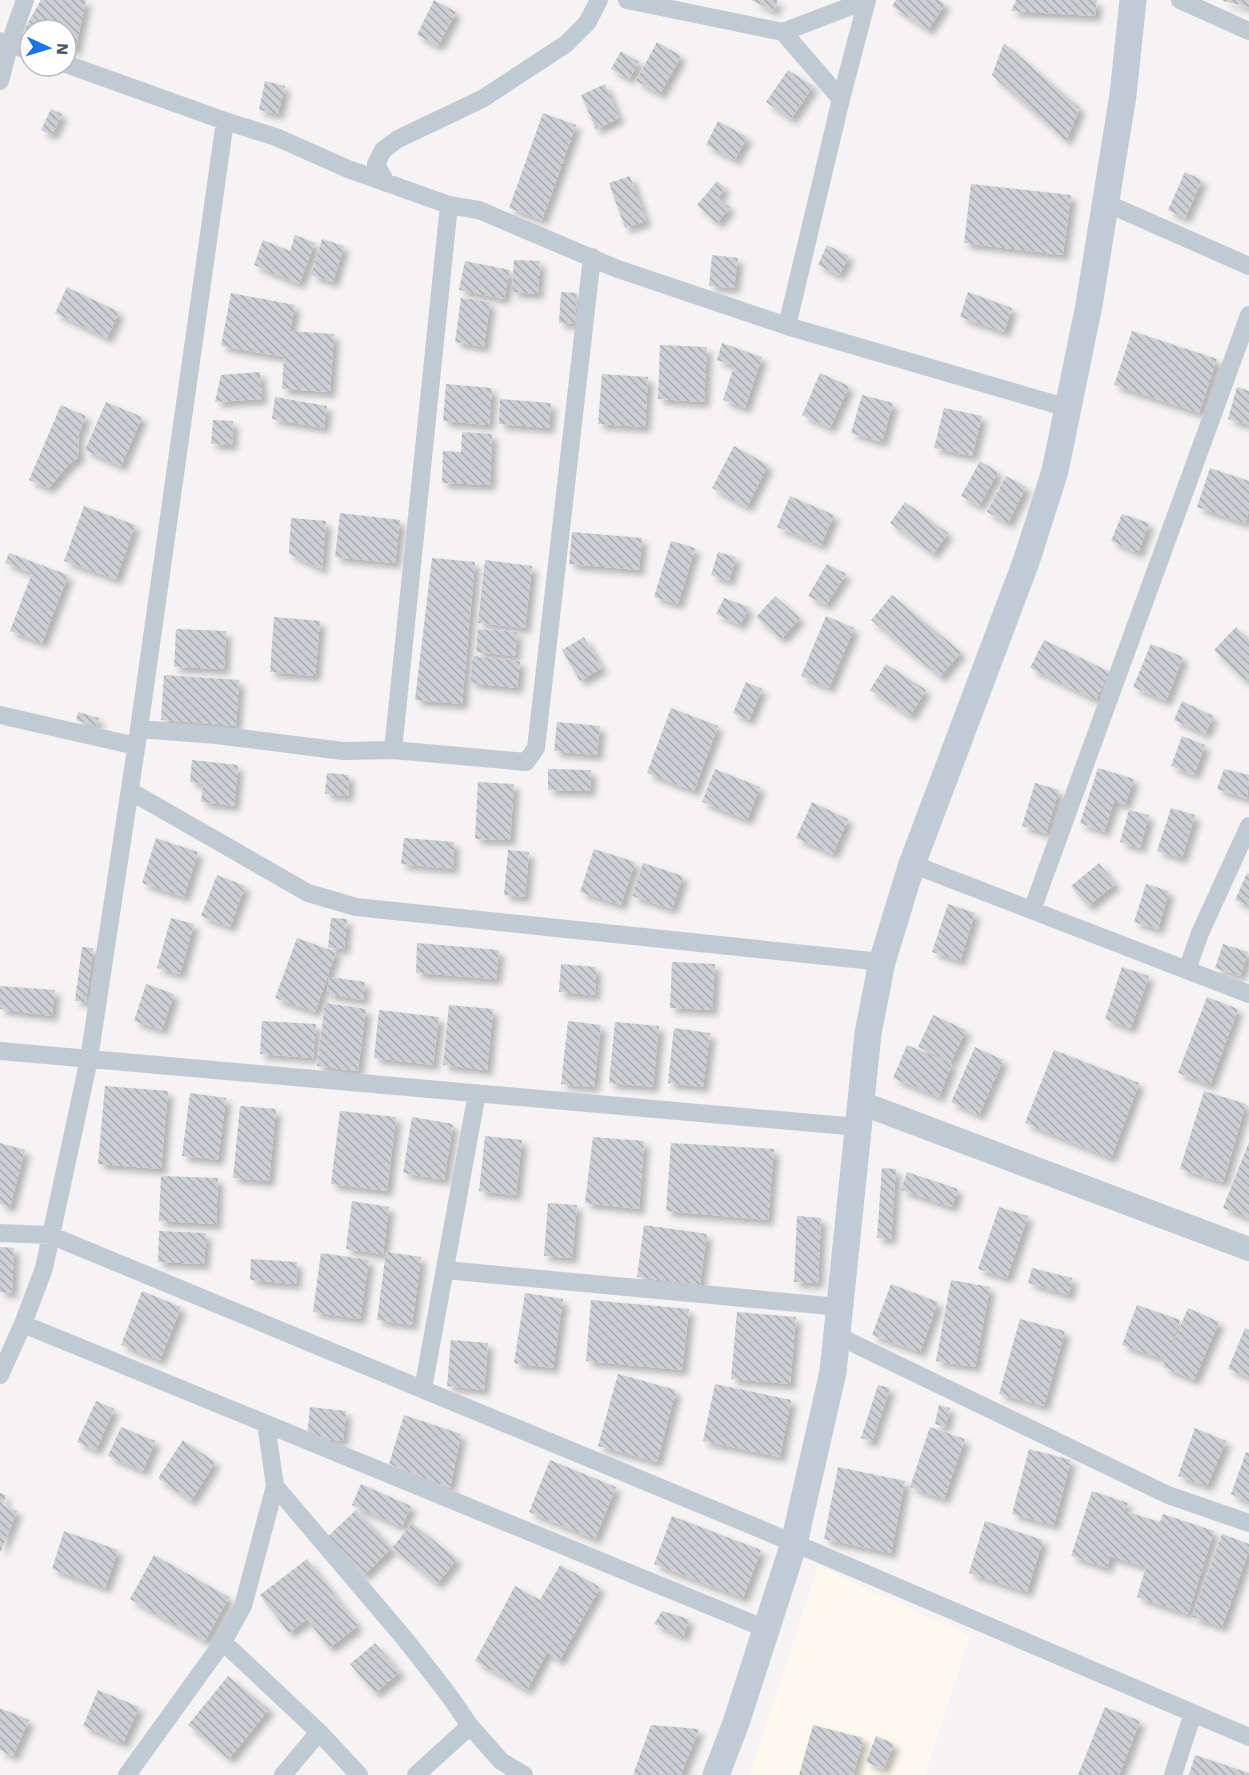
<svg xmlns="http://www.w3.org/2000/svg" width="1249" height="1775" viewBox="0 0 1249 1775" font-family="'Work Sans',sans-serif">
<defs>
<pattern id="building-back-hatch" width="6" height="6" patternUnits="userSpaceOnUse" patternTransform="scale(1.5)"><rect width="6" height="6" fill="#cdcfd5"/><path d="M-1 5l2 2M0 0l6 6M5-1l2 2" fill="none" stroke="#a8abb0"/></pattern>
<filter id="shadow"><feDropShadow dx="5.5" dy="5.5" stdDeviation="3" flood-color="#0004"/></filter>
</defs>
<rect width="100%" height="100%" fill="#f5f3f3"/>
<path fill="#fdf9ef" d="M818 1566 970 1636 925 1775H750Z"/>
<path fill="url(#building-back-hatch)" filter="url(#shadow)" d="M41 0H86L75 51 66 47V30H30V32L24 30Z
M434 0 456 12 438 46 417 35Z
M751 0H778L773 11Z
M896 0H939L945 4 928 30 892 6Z
M1016 0H1097L1095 16 1011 11Z
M1223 0H1249V7L1223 1Z
M657 42 681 56 660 94 636 81Z
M1004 43 1080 108 1066 141 992 75Z
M621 51 639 62 629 79 611 69Z
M788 70 813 86 791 119 766 102Z
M265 81 285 86 278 114 259 110Z
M605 84 619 118 596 129 581 95Z
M51 109 62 114 52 135 41 130Z
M543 113 576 125 542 220 509 208Z
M718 121 747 137 735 160 706 145Z
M1185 172 1202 180 1185 218 1168 210Z
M630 176 646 221 625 228 609 183Z
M717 181 725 188 718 197 730 208 717 223 697 205Z
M971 184 1071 195 1063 255 964 243Z
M295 235 315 243 299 284 254 265 263 240 290 251Z
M322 239 344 246 333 282 311 275Z
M827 245 849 256 839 275 818 265Z
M712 255 738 258 734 288 709 286Z
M514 260 540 261 538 294 512 292Z
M465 261 510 270 504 299 459 290Z
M67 287 119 312 107 338 55 313Z
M561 292 577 293 575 324 559 323Z
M968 292 1012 308 1004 332 960 317Z
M231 293 295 305 290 331 334 334 330 392 282 389 284 357 221 346Z
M461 298 490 302 484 347 455 342Z
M1132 331 1217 359 1199 413 1114 385Z
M722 343 762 357 745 408 723 400 734 366 717 360Z
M660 345 707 347 704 402 658 399Z
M260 372 262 399 215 402 221 375Z
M820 373 849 386 830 428 802 415Z
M602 374 648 377 645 427 598 424Z
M446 384 492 388 489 425 443 421Z
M1237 387 1249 391V425L1228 419Z
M862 395 893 403 882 442 851 433Z
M275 397 327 406 324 428 272 419Z
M500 399 551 403 549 428 499 424Z
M106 402 142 417 121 466 85 450Z
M61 405 86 416 78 436 79 457 69 464 49 488 29 480Z
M944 408 982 416 972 456 934 448Z
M213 420 233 421 232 445 211 444Z
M462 432 492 434 490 485 442 483 443 451 461 452Z
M734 446 768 465 747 507 712 488Z
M980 461 998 472 979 506 961 496Z
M1210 468 1249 481V511L1245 523 1197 507Z
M1006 476 1026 487 1008 523 987 512Z
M790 496 834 515 821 545 777 527Z
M905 502 948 533 933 554 890 523Z
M84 506 135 525 116 579 64 561Z
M340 513 400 520 395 563 335 557Z
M1122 514 1149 523 1138 553 1111 541Z
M291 518 326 521 322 569 289 554Z
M572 532 642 538 639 570 569 564Z
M671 541 695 548 678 604 654 597Z
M718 552 736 557 729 581 711 575Z
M9 553 68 575 42 643 10 631 32 573 5 563Z
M432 558 475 562 462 704 415 700Z
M485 560 532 566 525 628 478 623Z
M827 564 846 574 826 605 808 596Z
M892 595 961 652 940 677 871 620Z
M775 596 800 618 781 639 756 617Z
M724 598 749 607 740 625 716 614Z
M826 616 854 628 829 688 801 676Z
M274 617 320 621 315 676 270 672Z
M1236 627 1249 640V678L1245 681 1214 650Z
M176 629 226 631 224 669 174 667Z
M478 629 517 632 515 656 476 652Z
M584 637 602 668 580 681 562 650Z
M1044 640 1110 672 1096 700 1030 668Z
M1151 644 1183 657 1166 701 1133 687Z
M473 656 520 661 517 688 470 683Z
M886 664 926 690 910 716 870 690Z
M164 675 239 680 236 726 161 720Z
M746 682 762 689 749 720 733 713Z
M1182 701 1213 716 1205 734 1174 720Z
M671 708 718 726 694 791 647 773Z
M78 712 99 718 96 726 76 720Z
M557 722 600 726 597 755 554 751Z
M1182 736 1205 745 1194 775 1171 766Z
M192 760 238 765 234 806 201 802 203 784 190 782Z
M1098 768 1134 779 1125 805 1114 801 1104 832 1080 823Z
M548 769 591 770 590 791 548 790Z
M715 769 760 787 747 820 702 802Z
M1224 769 1249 775 1247 799 1217 789Z
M327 773 349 775 348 796 325 794Z
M478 782 514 784 510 840 475 839Z
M1035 783 1059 790 1046 833 1022 826Z
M812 802 848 819 833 854 796 838Z
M1171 808 1195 815 1182 858 1157 851Z
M1129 810 1149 815 1140 848 1120 842Z
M156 838 198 852 184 897 142 883Z
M404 838 454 842 453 869 401 864Z
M594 849 635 862 621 905 580 892Z
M508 850 529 852 525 897 504 895Z
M643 863 683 876 672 909 632 896Z
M1099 863 1115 884 1088 906 1071 886Z
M1247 873 1249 874V906L1235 900Z
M217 875 245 886 230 927 201 916Z
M1146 884 1169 891 1158 929 1134 922Z
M948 904 975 913 960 961 932 952Z
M171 918 194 924 180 974 157 968Z
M331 918 347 919 344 949 328 948Z
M297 938 336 952 315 1012 275 998Z
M417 943 499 950 496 979 416 973Z
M1223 944 1248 952 1240 976 1215 968Z
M82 947 93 948 86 1002 75 1001Z
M672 962 715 964 712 1010 670 1008Z
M561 964 596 967 595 995 559 992Z
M1122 967 1149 976 1131 1028 1105 1019Z
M329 977 365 982 363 1000 327 994Z
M146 984 174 994 162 1030 134 1021Z
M0 986 55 990 52 1016 0 1009Z
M1207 997 1238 1009 1210 1085 1178 1073Z
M325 1003 366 1009 358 1071 317 1066Z
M449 1005 493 1009 487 1070 443 1065Z
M379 1010 439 1017 433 1065 374 1058Z
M933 1015 966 1030 951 1062 918 1047Z
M262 1021 316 1024 313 1058 260 1054Z
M568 1021 601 1025 594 1087 561 1084Z
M615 1022 659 1026 653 1087 609 1083Z
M674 1028 710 1033 703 1087 668 1083Z
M907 1045 952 1064 939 1097 893 1078Z
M975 1047 1003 1060 979 1115 951 1102Z
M1054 1050 1139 1083 1111 1158 1025 1123Z
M105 1086 168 1091 161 1169 98 1164Z
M1204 1091 1246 1104 1223 1182 1180 1169Z
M190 1093 226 1098 218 1160 182 1156Z
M240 1106 276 1109 269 1181 233 1178Z
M340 1111 396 1117 387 1191 331 1184Z
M412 1117 453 1124 444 1180 403 1173Z
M485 1136 522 1140 516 1195 479 1191Z
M593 1137 644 1141 639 1209 585 1203Z
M1249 1142V1218L1223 1208Z
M0 1143 25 1150 10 1207 0 1204Z
M671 1143 774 1149 768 1220 666 1211Z
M882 1168 896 1169 891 1239 877 1238Z
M907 1172 958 1189 952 1207 901 1190Z
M161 1176 218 1178 216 1224 159 1221Z
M352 1201 389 1207 383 1254 346 1249Z
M548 1203 577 1205 572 1258 544 1256Z
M999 1207 1028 1216 1007 1278 978 1269Z
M797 1216 821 1218 818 1283 794 1282Z
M644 1225 707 1234 700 1285 637 1277Z
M159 1231 206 1233 204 1264 158 1262Z
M0 1247 14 1248 12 1293 0 1292Z
M386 1252 421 1257 412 1325 377 1320Z
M321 1253 369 1260 360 1319 313 1312Z
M251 1259 297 1262 296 1284 250 1280Z
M1032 1268 1072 1278 1069 1295 1028 1283Z
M951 1280 990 1287 975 1367 936 1361Z
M891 1284 938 1302 920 1352 872 1335Z
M142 1291 181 1307 160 1360 121 1345Z
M525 1293 563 1299 553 1368 514 1363Z
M591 1300 689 1309 682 1370 586 1361Z
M1137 1305 1180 1320 1168 1355 1188 1308 1219 1322 1194 1380 1163 1367 1166 1360 1122 1345Z
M737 1312 796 1317 790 1384 731 1379Z
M1020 1319 1065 1331 1044 1406 999 1394Z
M1245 1328 1249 1330V1377L1228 1369Z
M451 1340 488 1343 484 1390 447 1386Z
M618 1374 676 1390 657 1462 598 1446Z
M715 1384 791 1400 780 1457 703 1441Z
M878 1385 890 1388 872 1442 861 1438Z
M96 1401 114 1409 96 1450 77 1442Z
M939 1405 950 1408 945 1427 935 1424Z
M310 1407 346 1411 343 1441 307 1437Z
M404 1415 461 1434 450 1488 389 1464Z
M121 1427 155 1441 143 1471 108 1456Z
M930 1427 965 1439 944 1499 910 1487Z
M1195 1428 1226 1441 1207 1486 1178 1476Z
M183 1440 215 1462 191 1501 158 1478Z
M1029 1449 1071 1460 1054 1525 1012 1514Z
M1246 1452 1249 1453V1503L1231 1494Z
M550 1460 616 1487 595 1539 529 1512Z
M838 1467 905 1481 891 1553 824 1539Z
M361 1484 411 1506 402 1527 352 1505Z
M1092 1491 1128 1503 1124 1511 1160 1522 1163 1514 1214 1531 1188 1614 1137 1597 1146 1567 1110 1556 1107 1568 1071 1556Z
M0 1493 6 1495 3 1505 17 1511 0 1553Z
M356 1510 392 1548 363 1576 326 1538Z
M672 1516 761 1550 743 1598 654 1564Z
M985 1521 1043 1540 1027 1592 969 1573Z
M412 1523 457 1559 437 1584 392 1548Z
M64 1531 118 1550 105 1588 52 1569Z
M1222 1534 1249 1544V1550L1222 1627 1192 1617Z
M154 1555 229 1597 205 1641 130 1599Z
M307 1559 358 1626 329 1648 307 1619 289 1633 260 1595Z
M560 1565 600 1587 559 1661 547 1652 527 1690 475 1661 515 1586 540 1600Z
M662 1611 689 1619 683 1637 654 1624Z
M375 1643 400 1672 375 1693 350 1664Z
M228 1676 269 1709 229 1759 188 1725Z
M98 1690 139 1707 123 1743 83 1726Z
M1105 1707 1140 1721 1119 1775H1078Z
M0 1708 29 1720 13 1756 0 1750Z
M651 1725 699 1729 681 1775H633Z
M813 1725 863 1738 853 1775H799Z
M876 1736 894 1744 883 1769 866 1762Z
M1195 1755 1249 1773V1775H1189Z"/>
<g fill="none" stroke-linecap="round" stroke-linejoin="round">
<path stroke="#c1cad2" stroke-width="18" d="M627 0 783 32 867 0
M1180 0 1249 31
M783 32 841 99
M0 41 30 51
M66 64 225 121 276 137 348 169 449 205 479 210 615 268 787 326 1068 408
M0 81 10 43 25 0
M386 183 376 164 383 150 398 139 482 99 566 44 587 23 599 0
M1106 203 1249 266
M787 326 841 99 867 0
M0 715 136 746
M139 729 216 735 343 751 393 750 526 762 536 748 592 257
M393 750 449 205
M130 791 308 893 356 907 882 962
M912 864 1249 994
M1032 910 1249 315
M1187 970 1200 933 1249 826
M0 1051 858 1127
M0 1233 50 1235 794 1543 1249 1737
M445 1270 840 1307
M23 1324 766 1629
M838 1336 1168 1495 1249 1523
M0 1375 23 1324 44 1268 89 1059 139 729 225 121
M423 1389 477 1093
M275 1486 405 1639 448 1694 470 1726 501 1761 524 1775
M223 1642 319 1732 359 1775
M127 1775 223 1642 243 1606 275 1486 266 1424
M283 1775 319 1732
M416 1775 470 1726
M1173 1775 1193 1713"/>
<path stroke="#c1cad2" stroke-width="24" d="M861 1103 1249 1249"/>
<path stroke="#c1cbd6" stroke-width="27" d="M716 1775 736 1723 794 1543 833 1372 868 1033 882 962 912 864 1026 562 1055 471 1089 305 1123 95 1133 0"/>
</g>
<g transform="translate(48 48) rotate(94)"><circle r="28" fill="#ffffff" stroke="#b7bbc0" stroke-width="1.5"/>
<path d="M0-4.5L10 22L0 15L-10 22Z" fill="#1a73e8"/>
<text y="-9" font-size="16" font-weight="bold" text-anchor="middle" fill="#4a5661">N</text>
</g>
</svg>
